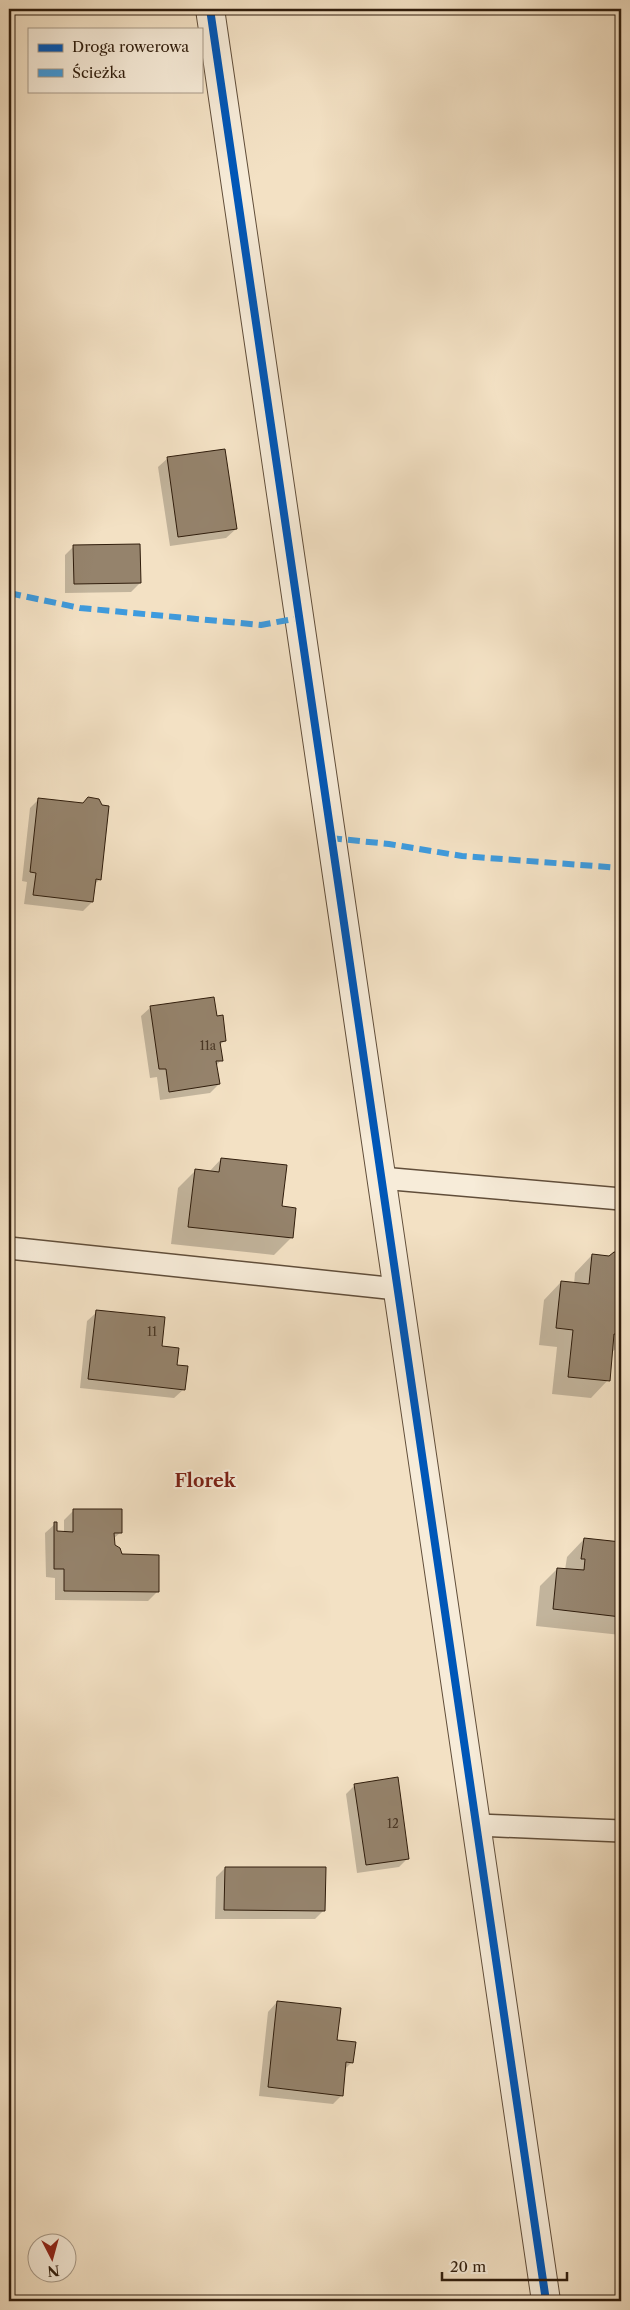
<svg xmlns="http://www.w3.org/2000/svg" width="630" height="2310" viewBox="0 0 630 2310" font-family="'Libre Caslon Text',serif">
<rect width="100%" height="100%" fill="#f3e1c4"/>
<filter id="stains"><feTurbulence type="fractalNoise" baseFrequency=".004" numOctaves="4"/><feColorMatrix values="0 0 0 0 .2 0 0 0 0 .09 0 0 0 0 .02 0 0 0 .5 -.17"/></filter>
<radialGradient id="worn" r=".72"><stop offset=".6" stop-color="#630" stop-opacity="0"/><stop offset="1" stop-color="#630" stop-opacity=".3"/></radialGradient>
<path fill="#0003" d="M168 458 236 529 226 538 170 546 158 467Z
M74 546 140 583 131 592 65 593V555Z
M39 799 100 879 94 885 92 902 83 911 24 904 27 882 22 881 30 808Z
M151 1007 216 1017 225 1040 219 1046 221 1060 216 1066 219 1084 210 1093 160 1100 157 1077 150 1078 141 1016Z
M221 1159 281 1207 292 1237 274 1255 171 1244 178 1188 195 1171 209 1172Z
M615 1253 621 1254V1344L611 1353 608 1380 591 1398 552 1394 557 1347 539 1345 544 1300 561 1282 574 1284 575 1273 592 1255 609 1257Z
M97 1312 161 1347 176 1367 184 1389 174 1398 80 1388 87 1321Z
M73 1511 121 1532 113 1539 114 1545 158 1591 148 1601 55 1600V1578L46 1577 45 1533 55 1524 56 1532 64 1533V1520Z
M584 1539 621 1544V1635L536 1626 540 1586 557 1569 565 1570 567 1557Z
M355 1785 408 1858 399 1867 357 1873 346 1794Z
M225 1868 324 1910 315 1919H215L216 1877Z
M277 2002 336 2041 352 2062 344 2070 342 2095 333 2104 259 2096 268 2012Z"/>
<path fill="#95836c" stroke="#301d0c" d="M225 449 237 529 178 537 167 457Z
M140 544 141 583 74 584 73 545Z
M88 797 99 799 102 805 109 806 101 880 96 879 93 902 33 895 36 873 30 872 38 798 83 803Z
M214 997 217 1016 223 1015 226 1041 220 1042 223 1061H216L220 1084 169 1092 166 1069H159L150 1006Z
M221 1158 287 1165 282 1206 296 1208 293 1238 188 1227 195 1169 219 1172Z
M614 1252H621V1335L614 1334 610 1381 568 1377 573 1330 556 1328 561 1281 589 1284 592 1254 609 1256Z
M96 1310 165 1317 162 1346 179 1348 177 1365 188 1366 185 1390 88 1379Z
M73 1509H122V1533H114L115 1545 120 1548 122 1554 159 1555V1592L64 1591V1569H54V1522H57V1531L73 1532Z
M584 1538 621 1542V1617L553 1609 557 1568 584 1570 585 1559H581Z
M398 1777 409 1859 366 1865 354 1784Z
M225 1867H326L325 1911 224 1910Z
M277 2001 341 2008 337 2040 356 2042 353 2063 346 2062 343 2096 268 2087Z"/>
<g fill="none" stroke-linecap="round" stroke-linejoin="round">
<g stroke="#614e3a" stroke-width="24">
<path id="service" d="M381 1178 621 1199
M9 1248 397 1289
M477 1825 621 1831"/>
</g>
<g stroke="#614e3a" stroke-width="30">
<path id="minor" d="M210 9 546 2301"/>
</g>
<use href="#service" stroke="#f7ecd9" stroke-width="21"/>
<use href="#minor" stroke="#f7ecd9" stroke-width="28"/>
<path stroke="#3e9bde" stroke-width="6" stroke-dasharray="12 6" stroke-linecap="butt" d="M9 593 80 608 261 625 299 618
M330 838 389 844 462 856 621 868"/>
<g stroke="#f7ecd9" stroke-width="11">
<path id="cycleway" d="M210 9 546 2301"/>
</g>
<use href="#cycleway" stroke="#0057b8" stroke-width="8"/>
</g>
<g text-anchor="middle" stroke-width="4.5" stroke-linejoin="round" paint-order="stroke">
<g font-size="12" fill="#493624">
<text x="208" y="1050">11a</text>
<text x="152" y="1336">11</text>
<text x="393" y="1828">12</text>
</g>
<g font-size="18" font-weight="bold" fill="#7a1f14" stroke="#f7ecd9">
<text x="205" y="1487">Florek</text>
</g>
</g>
<rect width="630" height="2310" fill="none" stroke="#f3e1c4" stroke-width="30"/>
<rect x="10" y="10" width="610" height="2290" fill="none" stroke="#301d0c" stroke-width="2.5"/>
<rect x="15" y="15" width="600" height="2280" fill="none" stroke="#301d0c"/>
<rect x="28" y="28" width="175" height="65" fill="#f7ecd9" stroke="#a79987"/>
<rect x="38" y="44" width="25" height="8" fill="#0057b8" stroke="#a79987"/>
<text x="72" y="52" font-size="15" fill="#301d0c">Droga rowerowa</text>
<rect x="38" y="69" width="25" height="8" fill="#3e9bde" stroke="#a79987"/>
<text x="72" y="78" font-size="15" fill="#301d0c">Ścieżka</text>
<g transform="translate(52 2258) rotate(174)"><circle r="24" fill="#f7ecd9" stroke="#a79987"/>
<path d="M0-4L9 19L0 12L-9 19Z" fill="#8f2418"/>
<text y="-8" font-size="14" font-weight="bold" text-anchor="middle" fill="#301d0c">N</text>
</g>
<path d="M442 2272v8h125v-8" fill="none" stroke="#301d0c" stroke-width="2.5"/>
<text x="450" y="2272" font-size="15" fill="#301d0c" stroke="#f7ecd9" stroke-width="4" paint-order="stroke">20 m</text>
<rect width="100%" height="100%" filter="url(#stains)"/>
<rect width="100%" height="100%" fill="url(#worn)"/>
</svg>
